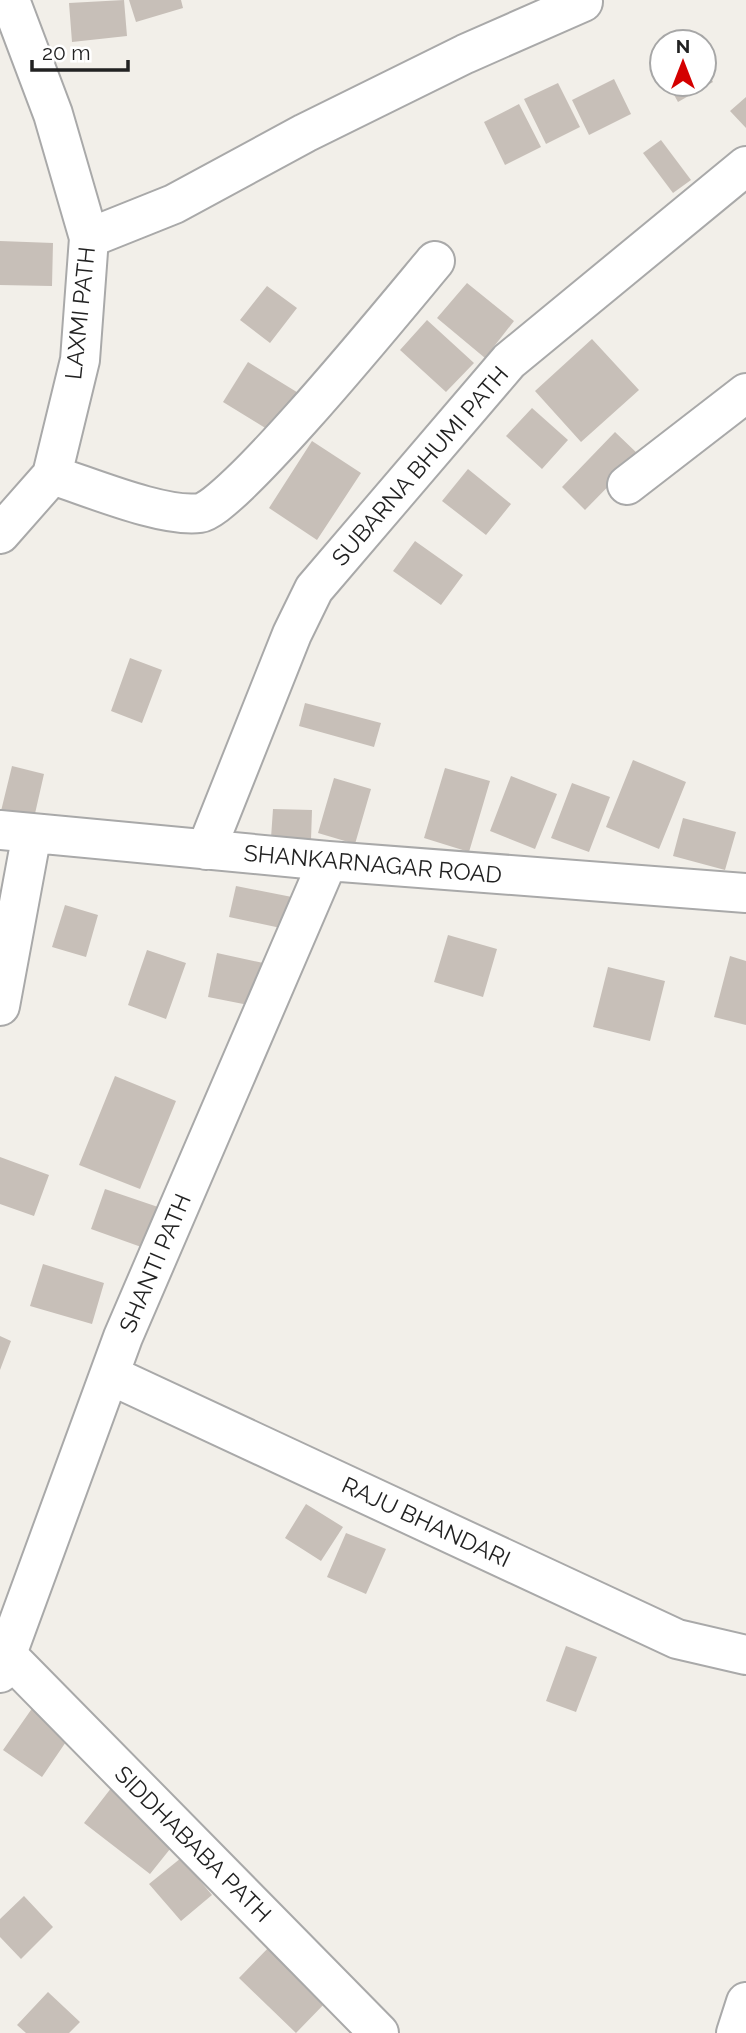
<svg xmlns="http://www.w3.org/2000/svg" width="746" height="2033" viewBox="0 0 746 2033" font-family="Raleway,sans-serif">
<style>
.building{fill:#c7bfb8}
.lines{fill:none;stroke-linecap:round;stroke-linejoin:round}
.minor-casing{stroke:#a9a9a9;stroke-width:42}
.minor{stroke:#fff;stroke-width:38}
.labels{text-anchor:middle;stroke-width:7;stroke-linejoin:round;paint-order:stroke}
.street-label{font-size:23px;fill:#222;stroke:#fff}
</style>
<rect width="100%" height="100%" fill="#f2efe9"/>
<!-- building -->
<path class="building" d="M 124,0 L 127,36 L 72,42 L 69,3 Z
M 129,0 L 181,0 L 183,8 L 136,22 Z
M 704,65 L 713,82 L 678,102 L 668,84 L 704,84 Z
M 614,79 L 631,114 L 589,135 L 572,100 Z
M 558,83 L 580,127 L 546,144 L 524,99 Z
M 746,97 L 746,128 L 730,111 Z
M 519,104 L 541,147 L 505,165 L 484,122 Z
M 661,140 L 691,180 L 673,193 L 643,153 Z
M 0,241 L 53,243 L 52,286 L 0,285 Z
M 467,283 L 514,321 L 485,358 L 437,318 Z
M 267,286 L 297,308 L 270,343 L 240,320 Z
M 427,320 L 474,363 L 446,392 L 400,350 Z
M 592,339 L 639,390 L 581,442 L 535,391 Z
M 248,362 L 300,394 L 275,434 L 223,402 Z
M 532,408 L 568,440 L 542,469 L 506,436 Z
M 615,432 L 639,455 L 585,510 L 562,487 Z
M 312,441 L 361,473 L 317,540 L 269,508 Z
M 468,469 L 511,504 L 486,535 L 442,501 Z
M 415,541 L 463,575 L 441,605 L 393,571 Z
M 130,658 L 162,670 L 142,723 L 111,711 Z
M 305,703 L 381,723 L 374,747 L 299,726 Z
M 633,760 L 686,782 L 659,849 L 606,827 Z
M 12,766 L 44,774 L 34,818 L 1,811 Z
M 445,768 L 490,781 L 469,852 L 424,838 Z
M 511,776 L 557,794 L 535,849 L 490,831 Z
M 334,778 L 371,789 L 355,844 L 318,833 Z
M 572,783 L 610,797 L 589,852 L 551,838 Z
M 273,809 L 312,810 L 311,840 L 271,838 Z
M 683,818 L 736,832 L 725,870 L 673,856 Z
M 236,886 L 297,898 L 290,930 L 229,917 Z
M 65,905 L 98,915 L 86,957 L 52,947 Z
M 448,935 L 497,949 L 483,997 L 434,982 Z
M 147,950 L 186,963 L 166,1019 L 128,1005 Z
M 217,953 L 268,964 L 258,1007 L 208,997 Z
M 730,956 L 746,961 L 746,1025 L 714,1017 Z
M 608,967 L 665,981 L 650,1041 L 593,1027 Z
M 115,1076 L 176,1101 L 140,1189 L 79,1165 Z
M 0,1157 L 49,1175 L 34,1216 L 0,1204 Z
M 105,1189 L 158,1207 L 144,1248 L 91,1229 Z
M 43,1264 L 104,1283 L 92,1324 L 30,1306 Z
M 0,1336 L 11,1341 L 0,1370 Z
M 306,1504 L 343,1527 L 321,1561 L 285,1538 Z
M 346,1533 L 386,1549 L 366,1594 L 327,1577 Z
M 566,1646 L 597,1657 L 576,1712 L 546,1701 Z
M 33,1707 L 72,1733 L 42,1777 L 3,1750 Z
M 112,1787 L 178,1839 L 150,1874 L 84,1823 Z
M 181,1858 L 212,1895 L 181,1921 L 149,1884 Z
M 24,1896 L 53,1927 L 21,1959 L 0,1937 L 0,1919 Z
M 272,1944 L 329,1999 L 296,2033 L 239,1978 Z
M 48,1992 L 80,2022 L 69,2033 L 26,2033 L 17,2025 Z"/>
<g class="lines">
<defs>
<path id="minor" d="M 89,238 L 174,204 L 305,133 L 465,54 L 583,2
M 52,475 C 90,487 163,518 200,513 C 233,508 403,299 435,261
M 627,485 L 746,393
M 0,534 L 52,475 L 80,360 L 89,238 L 53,114 L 10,0
M 0,830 L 328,861 L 746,893
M 206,850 L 292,634 L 314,589 L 509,361 L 746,166
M 0,1006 L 32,833
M 110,1375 L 677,1639 L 746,1655
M 7,1655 L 379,2033
M 0,1673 L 123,1337 L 328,861
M 736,2033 L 746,2002"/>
</defs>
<!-- minor casing -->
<use href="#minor" class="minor-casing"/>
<!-- minor -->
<use href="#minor" class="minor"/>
</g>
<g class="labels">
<!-- street labels -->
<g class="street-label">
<text transform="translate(80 313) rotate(-84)" y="8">LAXMI PATH</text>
<text transform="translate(420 466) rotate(-49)" y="8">SUBARNA BHUMI PATH</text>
<text transform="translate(373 864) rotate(5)" y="8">SHANKARNAGAR ROAD</text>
<text transform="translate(155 1263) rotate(-67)" y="8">SHANTI PATH</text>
<text transform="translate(426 1522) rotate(25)" y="8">RAJU BHANDARI</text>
<text transform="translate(193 1844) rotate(45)" y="8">SIDDHABABA PATH</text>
</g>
</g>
<!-- north arrow -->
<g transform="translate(683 63)"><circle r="33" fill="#ffffff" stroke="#a7a7a7" stroke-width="2"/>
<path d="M0-5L12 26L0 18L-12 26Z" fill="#d40000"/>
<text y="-10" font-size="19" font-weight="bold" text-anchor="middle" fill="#222222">N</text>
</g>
<!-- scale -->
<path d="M32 60v10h96v-10" fill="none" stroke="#222222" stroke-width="3.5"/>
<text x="42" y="60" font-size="21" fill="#222222" stroke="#ffffff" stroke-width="5" paint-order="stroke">20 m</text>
</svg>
